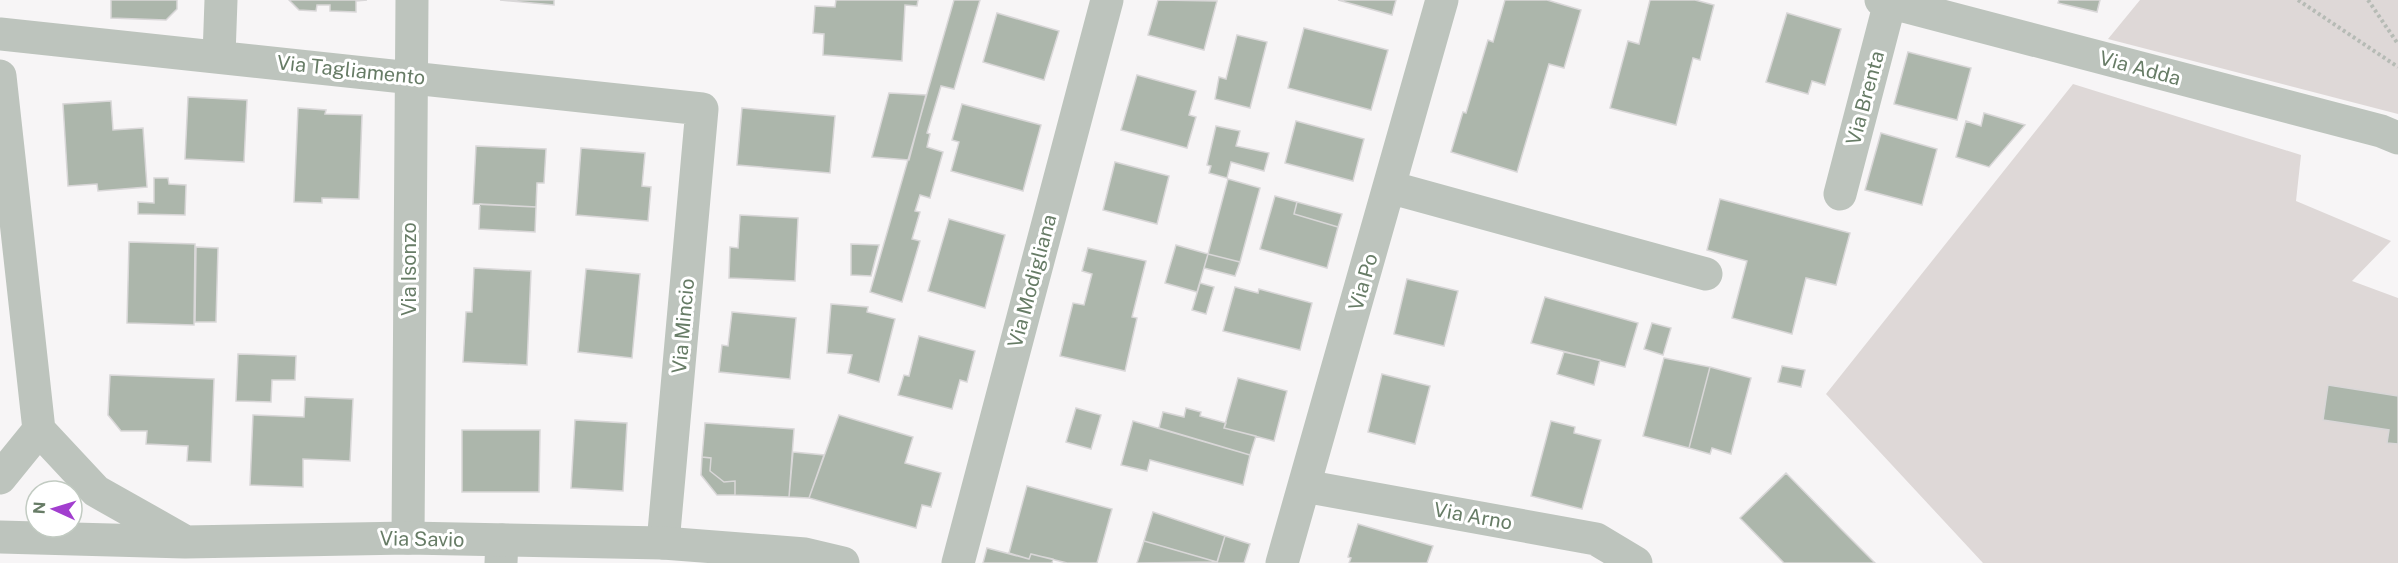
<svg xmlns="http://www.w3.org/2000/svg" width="2398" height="563" viewBox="0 0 2398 563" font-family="'Public Sans',sans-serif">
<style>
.green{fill:#ded8d7}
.building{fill:#acb6ab;stroke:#d9d7d8;stroke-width:1.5}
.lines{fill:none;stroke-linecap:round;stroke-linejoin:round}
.path{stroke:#b6bbb5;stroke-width:4;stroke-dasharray:3 3;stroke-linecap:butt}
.minor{stroke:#bdc4bd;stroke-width:33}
.tertiary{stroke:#bdc4bd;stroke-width:33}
.labels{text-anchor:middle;stroke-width:6;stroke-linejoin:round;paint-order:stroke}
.street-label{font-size:20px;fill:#677c66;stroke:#fff}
</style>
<rect width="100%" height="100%" fill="#f7f5f6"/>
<!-- green -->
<path class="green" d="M 2140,0 L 2398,0 L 2398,114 L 2108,39 Z
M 2073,84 L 2301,155 L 2296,201 L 2391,241 L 2352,281 L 2398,298 L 2398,563 L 1983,563 L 1826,394 Z"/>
<!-- building -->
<path class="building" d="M 111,0 L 177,0 L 177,9 L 166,20 L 111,18 Z
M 289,0 L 367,0 L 356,1 L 356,12 L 330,11 L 330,5 L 317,5 L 316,11 L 299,10 Z
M 500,0 L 554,0 L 554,5 Z
M 836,0 L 918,0 L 917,6 L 905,5 L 902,61 L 823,55 L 824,34 L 813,33 L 815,6 L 835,7 Z
M 954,0 L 980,0 L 954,89 L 941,86 L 927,133 L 930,134 L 927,147 L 943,152 L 930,198 L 920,195 L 915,211 L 920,212 L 912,239 L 920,241 L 902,302 L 870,292 Z
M 1158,0 L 1217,1 L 1204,50 L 1148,35 Z
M 1338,0 L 1396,0 L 1392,15 Z
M 1505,0 L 1547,0 L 1581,10 L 1564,68 L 1549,64 L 1517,172 L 1451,152 L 1463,112 L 1466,113 L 1488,40 L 1493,42 Z
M 1650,0 L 1695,0 L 1714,5 L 1700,60 L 1693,58 L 1676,125 L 1610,108 L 1628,41 L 1639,44 Z
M 2059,0 L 2100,0 L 2097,12 L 2058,3 Z
M 997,13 L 1059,31 L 1044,80 L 983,62 Z
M 1787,13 L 1841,29 L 1825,85 L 1812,81 L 1808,94 L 1766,82 Z
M 1304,28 L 1388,50 L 1371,110 L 1288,88 Z
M 1237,35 L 1267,42 L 1250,108 L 1215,99 L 1219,77 L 1226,79 Z
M 1908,52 L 1971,68 L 1957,120 L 1894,104 Z
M 1137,75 L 1196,91 L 1189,115 L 1196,117 L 1187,148 L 1121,130 Z
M 889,93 L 926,95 L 909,160 L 872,157 Z
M 188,97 L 247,100 L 244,162 L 185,159 Z
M 111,101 L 113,130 L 143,128 L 147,187 L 98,191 L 97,184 L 68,186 L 63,104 Z
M 962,104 L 1041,125 L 1023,191 L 951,171 L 959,142 L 952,140 Z
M 298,108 L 326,110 L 325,114 L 362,115 L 359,199 L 322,198 L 322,203 L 294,202 Z
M 742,108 L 835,116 L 830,173 L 737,165 Z
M 1984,113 L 2025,125 L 1989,167 L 1956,157 L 1966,121 L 1981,126 Z
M 1296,121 L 1364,139 L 1353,181 L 1285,163 Z
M 1216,126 L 1240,131 L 1236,146 L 1269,153 L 1264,171 L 1231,162 L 1227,178 L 1209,173 L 1211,166 L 1207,165 Z
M 1881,133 L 1937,149 L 1922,205 L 1865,190 Z
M 476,146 L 546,149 L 544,183 L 537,183 L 536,207 L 473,204 Z
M 581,148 L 645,153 L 642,186 L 651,187 L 648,221 L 576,215 Z
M 1115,162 L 1169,176 L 1157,224 L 1103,210 Z
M 154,178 L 168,178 L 169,184 L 186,185 L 185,215 L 138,214 L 138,202 L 154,203 Z
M 1228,179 L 1260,188 L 1240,262 L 1208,254 Z
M 1275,196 L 1297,202 L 1294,214 L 1338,227 L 1327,268 L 1260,249 Z
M 1720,199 L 1850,233 L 1836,285 L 1806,278 L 1792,334 L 1732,318 L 1747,261 L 1707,250 Z
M 1297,202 L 1342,214 L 1338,227 L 1294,214 Z
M 480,204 L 536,207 L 535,232 L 479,229 Z
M 740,215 L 798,218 L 795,281 L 729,278 L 730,247 L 738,248 Z
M 949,219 L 1005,235 L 985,308 L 928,291 Z
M 129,242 L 195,244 L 194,325 L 127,323 Z
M 851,244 L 879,245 L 871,276 L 851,275 Z
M 1176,245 L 1208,254 L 1197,292 L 1165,283 Z
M 196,247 L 218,248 L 216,322 L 195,322 Z
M 1088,248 L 1146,261 L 1132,317 L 1137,318 L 1125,371 L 1060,356 L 1073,303 L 1084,305 L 1092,274 L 1082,271 Z
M 1208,254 L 1240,262 L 1235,276 L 1204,268 Z
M 474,268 L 531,271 L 527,365 L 463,362 L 466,312 L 472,312 Z
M 586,269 L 640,274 L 632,358 L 578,352 Z
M 1407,279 L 1458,291 L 1444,346 L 1394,334 Z
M 1200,283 L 1214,287 L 1206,314 L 1192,310 Z
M 1235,287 L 1258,293 L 1259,289 L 1312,303 L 1300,350 L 1223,331 Z
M 1545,297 L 1638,323 L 1625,367 L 1531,343 Z
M 831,304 L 868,307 L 867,312 L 895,319 L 879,382 L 848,373 L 852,355 L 827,353 Z
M 732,312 L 796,318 L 790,379 L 719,372 L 722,345 L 728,346 Z
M 1652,323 L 1671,328 L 1663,355 L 1644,349 Z
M 919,336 L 975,351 L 967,382 L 960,380 L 952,409 L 898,395 L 904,375 L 909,376 Z
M 1564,352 L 1600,360 L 1594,385 L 1557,374 Z
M 238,354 L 296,356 L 295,380 L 272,380 L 271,402 L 236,401 Z
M 1664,358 L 1710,367 L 1689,448 L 1643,436 Z
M 1782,366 L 1805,370 L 1801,387 L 1778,382 Z
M 1710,367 L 1751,378 L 1731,454 L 1712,448 L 1710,454 L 1689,448 Z
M 1382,374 L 1430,386 L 1415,444 L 1368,432 Z
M 110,375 L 214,379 L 211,462 L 187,461 L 188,446 L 146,444 L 147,431 L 121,431 L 108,415 Z
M 1238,378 L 1287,391 L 1274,441 L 1224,428 Z
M 2328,385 L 2398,396 L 2398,444 L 2387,443 L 2389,430 L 2323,420 Z
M 305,397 L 353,399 L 350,461 L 303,459 L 303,487 L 250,485 L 253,415 L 304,417 Z
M 1076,408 L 1101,415 L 1091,449 L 1066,442 Z
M 1186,408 L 1201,412 L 1200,416 L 1226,423 L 1224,428 L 1256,436 L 1250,455 L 1159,428 L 1163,412 L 1184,417 Z
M 839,415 L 913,437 L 905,463 L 941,473 L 931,507 L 922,505 L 916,528 L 809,498 Z
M 575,420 L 627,423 L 623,491 L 571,488 Z
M 1133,421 L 1250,455 L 1243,485 L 1150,460 L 1147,471 L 1121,465 Z
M 1551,421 L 1575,427 L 1574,433 L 1601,440 L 1582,509 L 1531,496 Z
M 705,423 L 794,429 L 789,497 L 735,495 L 735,481 L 724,482 L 710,471 L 711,458 L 702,457 Z
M 462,430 L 540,430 L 539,492 L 462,492 Z
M 793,452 L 824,455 L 809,498 L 789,497 Z
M 702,457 L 711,458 L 710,471 L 724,482 L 735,481 L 735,495 L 717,495 L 701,475 Z
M 1786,473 L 1841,529 L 1875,563 L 1784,563 L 1740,518 Z
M 1027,486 L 1112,509 L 1097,563 L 1067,563 L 1031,554 L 1029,559 L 1009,553 Z
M 1153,512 L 1225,536 L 1217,562 L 1144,541 Z
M 1358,524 L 1433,546 L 1427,563 L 1349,563 L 1351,558 L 1348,557 Z
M 1225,536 L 1250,544 L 1244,563 L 1217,563 Z
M 1144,541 L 1217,562 L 1137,563 Z
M 987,548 L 1029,559 L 1031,554 L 1053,559 L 1052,563 L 983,563 Z"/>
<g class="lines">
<!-- path -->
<path class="path" d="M 2298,0 L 2398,67
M 2368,0 L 2398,44"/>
<!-- minor -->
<path class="minor" d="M 1881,0 L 2381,131 L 2398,138
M 0,34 L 702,109 L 663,543
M 219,56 L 221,0
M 1389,187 L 1706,274
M 1840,194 L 1890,2
M 1304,486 L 1596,539 L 1636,563
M 408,538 L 412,0
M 501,563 L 502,540
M 958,563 L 1107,0
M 1282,563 L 1442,0"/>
<!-- tertiary -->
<path class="tertiary" d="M 0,76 L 39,430 L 96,491 L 181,539
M 0,478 L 39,430
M 0,537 L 185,542 L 408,538 L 663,543 L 805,554 L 843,563"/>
</g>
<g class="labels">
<!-- street labels -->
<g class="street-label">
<text transform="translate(2140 68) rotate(15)" y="7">Via Adda</text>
<text transform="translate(351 70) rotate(6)" y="7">Via Tagliamento</text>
<text transform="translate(1865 98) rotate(-75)" y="7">Via Brenta</text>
<text transform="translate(409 269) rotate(-90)" y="7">Via Isonzo</text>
<text transform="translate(1032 281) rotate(-75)" y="7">Via Modigliana</text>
<text transform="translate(1363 282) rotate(-74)" y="7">Via Po</text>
<text transform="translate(683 326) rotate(-85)" y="7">Via Mincio</text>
<text transform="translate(1473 516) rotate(10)" y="7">Via Arno</text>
<text transform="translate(422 539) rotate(1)" y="7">Via Savio</text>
</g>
</g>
<!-- north arrow -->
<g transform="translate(54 509) rotate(274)"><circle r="28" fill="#ffffff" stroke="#c2cbc2" stroke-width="1.5"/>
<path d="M0-4.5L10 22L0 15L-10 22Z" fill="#a23ecf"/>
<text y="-9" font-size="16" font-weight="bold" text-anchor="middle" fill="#677c66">N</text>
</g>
</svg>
